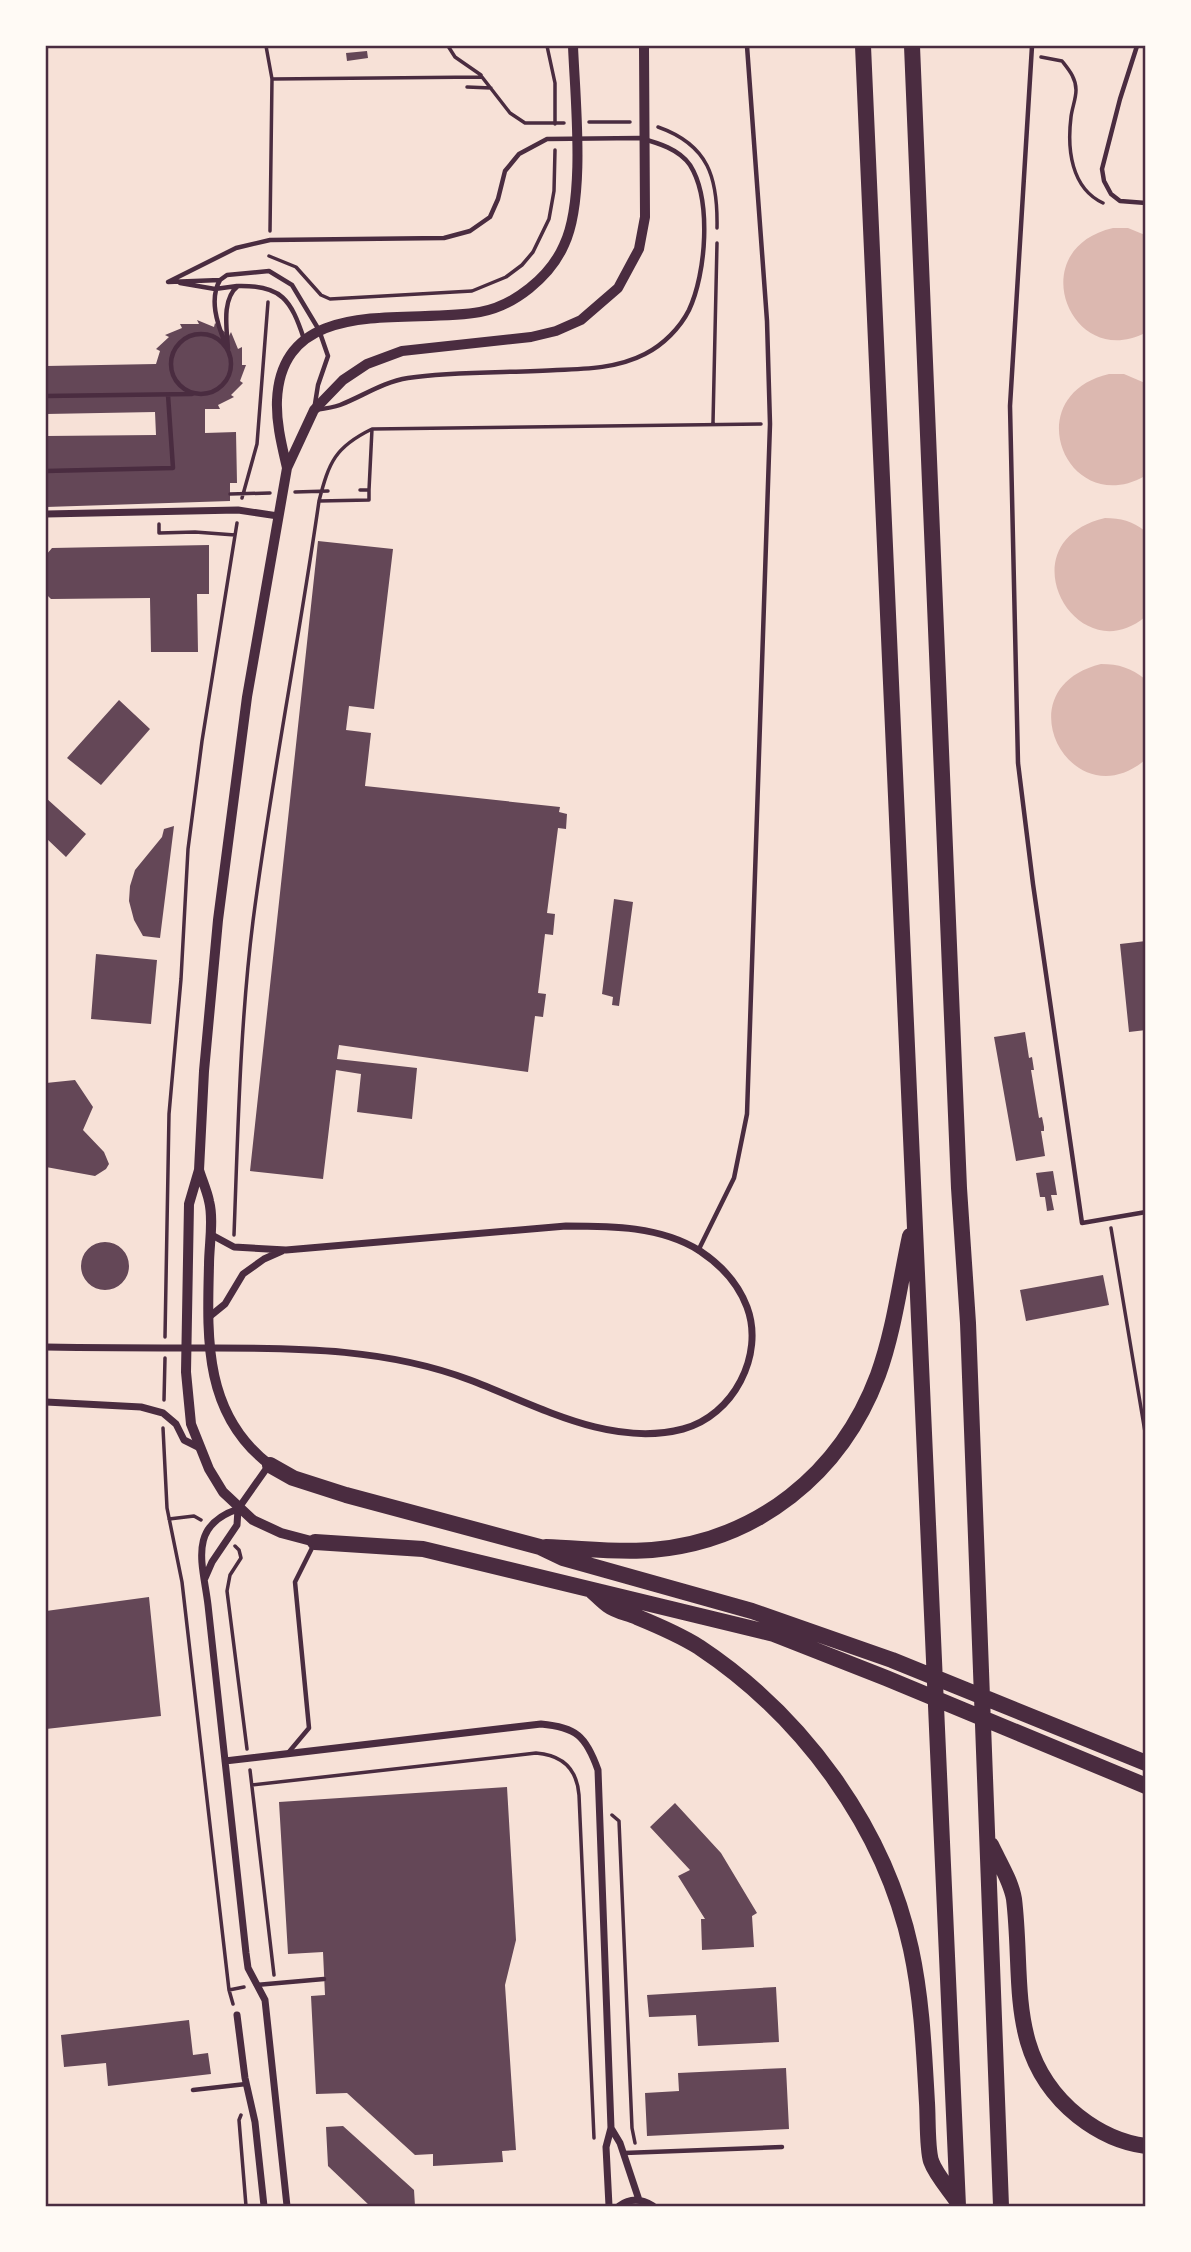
<svg xmlns="http://www.w3.org/2000/svg" width="1191" height="2252" viewBox="0 0 1191 2252" font-family="'IBM Plex Serif',serif">
<style>
.water{fill:#dcb8b0}
.building{fill:#644757}
.lines{fill:none;stroke-linecap:round;stroke-linejoin:round}
.path{stroke:#4a2c40;stroke-width:3.5}
.service{stroke:#4a2c40;stroke-width:4.5}
.minor{stroke:#4a2c40;stroke-width:7}
.tertiary{stroke:#4a2c40;stroke-width:10}
.motorway{stroke:#4a2c40;stroke-width:16}
.neatline{fill:none;stroke:#4a2c40;stroke-width:2.5}
</style>
<rect width="100%" height="100%" fill="#f7e1d7"/>
<!-- water -->
<path class="water" d="M 1113,228 L 1128,228 L 1145,235 L 1145,333 C 1070,371 1022,249 1113,228 Z
M 1109,374 L 1124,374 L 1145,383 L 1145,476 C 1067,520 1016,396 1109,374 Z
M 1105,518 C 1121,518 1132,521 1145,531 L 1145,617 C 1076,674 1003,542 1105,518 Z
M 1101,664 C 1119,664 1131,668 1145,679 L 1145,760 C 1072,821 1000,689 1101,664 Z"/>
<!-- building -->
<path class="building" d="M 367,51 L 368,58 L 347,61 L 346,53 Z
M 197,320 L 214,327 L 215,323 L 229,336 L 231,332 L 238,349 L 242,347 L 242,365 L 246,365 L 240,381 L 243,383 L 231,395 L 234,397 L 218,405 L 220,409 L 205,409 L 205,433 L 236,432 L 237,483 L 230,483 L 230,501 L 46,507 L 46,436 L 156,435 L 155,412 L 46,414 L 46,366 L 156,364 L 160,351 L 156,349 L 169,337 L 165,335 L 182,328 L 180,324 L 199,324 Z
M 318,541 L 393,549 L 374,709 L 349,706 L 346,730 L 371,733 L 365,786 L 560,807 L 559,812 L 567,814 L 566,829 L 558,828 L 547,913 L 555,914 L 553,935 L 545,934 L 538,993 L 546,994 L 543,1017 L 535,1016 L 528,1072 L 339,1045 L 337,1059 L 417,1068 L 412,1119 L 357,1112 L 361,1074 L 336,1070 L 323,1179 L 250,1171 Z
M 209,545 L 209,594 L 197,594 L 198,652 L 151,652 L 150,598 L 51,599 L 46,594 L 46,555 L 52,548 Z
M 119,700 L 150,729 L 101,785 L 67,758 Z
M 46,798 L 86,834 L 66,857 L 46,838 Z
M 174,826 L 160,938 L 143,936 L 134,920 L 129,901 L 130,886 L 135,870 L 162,837 L 164,829 Z
M 614,899 L 633,902 L 619,1006 L 612,1005 L 613,997 L 602,994 Z
M 1146,941 L 1146,1030 L 1129,1032 L 1120,944 Z
M 96,954 L 157,960 L 151,1024 L 91,1019 Z
M 1025,1032 L 1029,1058 L 1032,1057 L 1034,1070 L 1031,1070 L 1039,1118 L 1042,1117 L 1044,1127 L 1044,1131 L 1041,1131 L 1045,1156 L 1016,1161 L 994,1037 Z
M 75,1080 L 93,1107 L 83,1130 L 104,1152 L 109,1164 L 106,1169 L 95,1176 L 46,1167 L 46,1083 Z
M 1053,1171 L 1057,1195 L 1051,1195 L 1054,1210 L 1047,1211 L 1045,1197 L 1040,1197 L 1036,1173 Z
M81 1266a24 24 0 1 1 48 0a24 24 0 1 1-48 0Z
M 1103,1275 L 1109,1305 L 1026,1321 L 1020,1290 Z
M 149,1597 L 161,1716 L 46,1729 L 46,1611 Z
M 507,1787 L 516,1940 L 505,1985 L 516,2150 L 502,2151 L 503,2162 L 433,2166 L 433,2154 L 415,2155 L 347,2093 L 316,2094 L 311,1996 L 325,1995 L 323,1952 L 288,1954 L 279,1802 Z
M 675,1803 L 721,1853 L 757,1913 L 752,1916 L 754,1947 L 702,1950 L 701,1919 L 705,1919 L 678,1876 L 690,1870 L 650,1827 Z
M 776,1987 L 779,2042 L 698,2046 L 696,2015 L 649,2017 L 647,1995 Z
M 189,2020 L 193,2055 L 208,2053 L 211,2074 L 108,2086 L 106,2063 L 64,2067 L 61,2035 Z
M 786,2068 L 789,2129 L 647,2136 L 645,2093 L 679,2091 L 678,2073 Z
M 343,2126 L 414,2190 L 415,2206 L 370,2206 L 328,2166 L 326,2127 Z"/>
<g class="lines">
<!-- path -->
<path class="path" d="M 266,46 L 272,79 L 270,231
M 448,46 L 455,57 L 481,75
M 547,46 L 555,83 L 555,124
M 1041,57 L 1062,61 C 1069,70 1076,78 1076,90 C 1076,99 1072,108 1071,117 C 1067,149 1071,188 1103,203
M 272,79 L 482,77 L 510,113 L 525,123 L 564,123
M 467,87 L 491,88
M 589,122 L 630,122
M 658,127 C 709,145 718,178 717,228
M 269,256 L 296,267 L 321,295 L 330,299 L 472,291 L 506,277 L 522,265 L 533,252 L 549,219 L 554,191 L 555,150
M 713,423 L 717,243
M 360,490 L 369,490 L 372,429 L 761,424
M 295,492 L 328,491
M 230,494 L 270,493
M 242,498 L 257,444 L 268,302
M 319,501 C 329,462 335,447 372,429
M 159,524 L 159,533 L 195,532 L 235,535
M 1111,1228 L 1146,1438
M 234,1235 C 238,1130 240,1025 253,921 C 271,781 299,641 319,501 L 369,500 L 369,490
M 165,1337 L 169,1114 L 181,979 L 188,849 L 202,741 L 237,523
M 164,1400 L 165,1358
M 163,1428 L 167,1508 L 182,1582 L 229,1990 L 233,2004
M 169,1519 L 194,1516 L 201,1520
M 235,1546 L 239,1550 L 241,1558 L 230,1575 L 227,1591 L 247,1749
M 250,1770 L 274,1975
M 252,1785 L 536,1753 C 562,1755 577,1769 579,1795 L 594,2138
M 612,1815 L 619,1821 L 632,2128 L 635,2143
M 229,1990 L 244,1987
M 241,2115 L 239,2120 L 246,2206"/>
<!-- service -->
<path class="service" d="M 1032,46 L 1010,406 L 1018,763 L 1033,884 L 1082,1223 L 1146,1212
M 1137,46 L 1120,99 L 1102,169 L 1104,181 L 1111,194 L 1120,201 L 1146,203
M 640,138 C 658,143 679,149 690,165 C 712,200 706,274 689,310 C 680,328 663,345 645,354 C 618,368 587,369 557,370 C 510,373 454,371 408,378 C 383,382 363,396 340,405 C 332,408 322,409 314,410 L 318,385 L 328,356 L 319,330 L 292,285 L 269,271 L 227,275 L 220,280 L 168,282 L 236,248 L 270,240 L 444,238 L 470,231 L 490,217 L 498,199 L 505,171 L 519,154 L 547,139 Z
M 220,280 C 209,299 217,323 225,343
M 180,283 L 215,289 L 237,286
M171 364a30 30 0 1 1 60 0a30 30 0 1 1-60 0Z
M 228,349 C 227,330 221,299 238,286 C 282,285 291,300 304,339
M 46,396 L 192,394
M 46,471 L 173,468 L 168,395
M 698,1251 L 734,1178 L 747,1114 L 770,424 L 767,321 L 747,46
M 288,1753 L 309,1728 L 295,1582 L 314,1544
M 256,1985 L 324,1979
M 193,2090 L 246,2084
M 624,2153 L 782,2147"/>
<!-- minor -->
<path class="minor" d="M 46,514 L 238,510 L 278,516
M 209,1317 L 225,1304 L 243,1274 L 264,1259 L 282,1251
M 46,1347 C 102,1348 158,1348 215,1348 C 302,1348 388,1349 470,1380 C 536,1405 610,1448 683,1429 C 733,1416 765,1355 747,1307 C 738,1283 721,1265 700,1251 C 661,1226 611,1226 566,1226 L 286,1250 L 234,1247 L 210,1234
M 46,1402 L 141,1407 L 163,1413 L 176,1424 L 184,1440 L 200,1448
M 238,1509 C 187,1526 203,1564 208,1605 L 246,1953 L 248,1968 L 265,2000 L 287,2206
M 205,1578 L 212,1562 L 237,1525 L 238,1509 L 269,1465
M 225,1761 L 541,1724 C 576,1727 586,1736 598,1770 L 611,2128 L 606,2147 L 609,2206
M 237,2015 L 245,2078 L 255,2122 L 264,2206
M 611,2128 L 620,2143 L 639,2200
M 619,2206 C 630,2198 641,2198 653,2206"/>
<!-- tertiary -->
<path class="tertiary" d="M 287,468 C 282,446 276,423 277,400 C 282,293 409,325 480,312 C 514,306 550,277 564,245 C 586,199 575,98 573,46
M 199,1170 C 202,1180 207,1191 209,1201 C 214,1220 209,1245 209,1265 C 207,1340 204,1415 270,1465
M 315,1542 L 281,1533 L 253,1520 L 223,1492 L 209,1469 L 191,1424 L 186,1372 L 189,1204 L 199,1170 L 204,1071 L 218,920 L 247,697 L 287,468 L 314,410 L 343,380 L 367,364 L 402,351 L 531,337 L 556,331 L 581,320 L 618,288 L 639,249 L 645,217 L 644,46"/>
<!-- motorway -->
<path class="motorway" d="M 863,46 L 958,2206
M 912,46 L 959,1188 L 968,1323 L 1001,2206
M 270,1465 L 293,1478 L 346,1495 L 540,1547 L 563,1558 L 752,1611 L 892,1660 L 1146,1763
M 315,1542 L 423,1549 L 774,1634 L 886,1678 L 1146,1786
M 546,1547 C 581,1548 617,1553 652,1550 C 757,1541 841,1474 878,1375 C 894,1331 900,1282 910,1236
M 592,1591 C 597,1595 602,1601 608,1605 C 616,1611 628,1613 637,1617 C 659,1626 680,1635 699,1647 C 803,1716 885,1828 911,1949 C 922,2000 924,2051 927,2103 C 928,2117 927,2148 931,2161 C 936,2175 949,2189 957,2201
M 991,1845 C 999,1862 1011,1881 1014,1899 C 1024,1981 1005,2057 1078,2116 C 1097,2131 1121,2143 1146,2146"/>
</g>
<!-- border -->
<rect width="1191" height="2252" fill="none" stroke="#fffaf5" stroke-width="94"/>
<rect x="47" y="47" width="1097" height="2158" class="neatline"/>
</svg>
